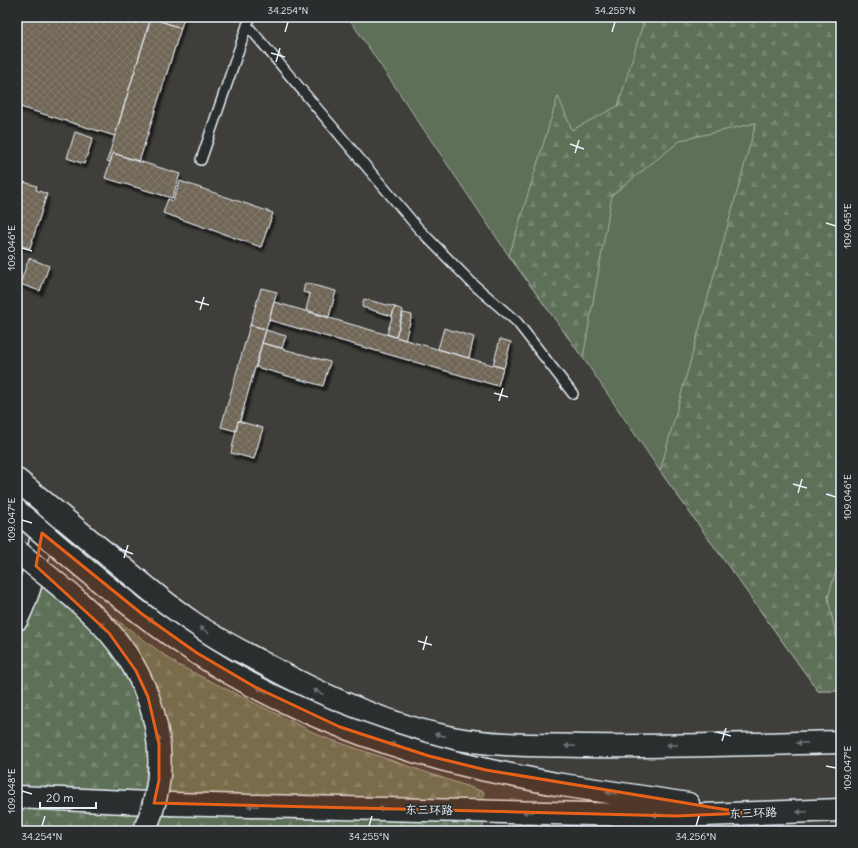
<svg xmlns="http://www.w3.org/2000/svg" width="858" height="848" viewBox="0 0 858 848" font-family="Delius,'LXGW WenKai TC',sans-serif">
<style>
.green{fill:#5f7059;stroke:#a4b0a8}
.forest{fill:url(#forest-firs);stroke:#a4b0a8}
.building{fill:url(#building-cross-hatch);stroke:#e8f1f8;filter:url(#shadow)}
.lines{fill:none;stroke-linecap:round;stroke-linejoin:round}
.service-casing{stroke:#e8f1f8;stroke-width:12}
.secondary-casing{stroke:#e8f1f8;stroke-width:25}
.trunk-casing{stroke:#e8f1f8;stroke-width:25}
.service{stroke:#2a2d2e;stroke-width:9}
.secondary{stroke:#2a2d2e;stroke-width:22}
.trunk{stroke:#2a2d2e;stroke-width:22}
.trunk-bridge-casing{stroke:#e8f1f8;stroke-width:25;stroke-linecap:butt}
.trunk-bridge{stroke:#2a2d2e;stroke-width:22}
.oneway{fill:#6c7275}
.marked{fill:#e86118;fill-opacity:0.2;stroke:#e86118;stroke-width:3;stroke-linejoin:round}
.ticks{fill:none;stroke:#e8f1f8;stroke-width:1.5}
.labels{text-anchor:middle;stroke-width:3.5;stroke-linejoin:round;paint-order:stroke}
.street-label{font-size:12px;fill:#e8f1f8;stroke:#2a2d2e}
.neatline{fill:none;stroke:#e8f1f8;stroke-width:1.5}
.ticks-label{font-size:10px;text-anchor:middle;fill:#e8f1f8}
</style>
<defs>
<pattern id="forest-firs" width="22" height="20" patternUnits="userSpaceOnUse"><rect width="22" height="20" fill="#5f7059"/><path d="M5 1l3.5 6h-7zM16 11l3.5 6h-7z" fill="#768572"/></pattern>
<pattern id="building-cross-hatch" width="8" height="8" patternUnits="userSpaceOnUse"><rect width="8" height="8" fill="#706657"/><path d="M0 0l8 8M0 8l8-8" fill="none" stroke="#847c70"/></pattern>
<filter id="shadow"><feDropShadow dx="2.5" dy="4.5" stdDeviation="1" flood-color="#0009"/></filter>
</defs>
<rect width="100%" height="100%" fill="#3f3e3a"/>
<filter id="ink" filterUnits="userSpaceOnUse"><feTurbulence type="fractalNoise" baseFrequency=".025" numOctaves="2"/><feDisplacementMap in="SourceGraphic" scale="8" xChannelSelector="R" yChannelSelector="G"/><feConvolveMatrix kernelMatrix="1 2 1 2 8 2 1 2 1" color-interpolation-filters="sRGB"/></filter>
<g filter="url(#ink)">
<!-- green -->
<path class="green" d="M 348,17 L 841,17 L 841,691 L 818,691 L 660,471 L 583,358 L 509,256 Z"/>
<!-- forest -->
<path class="forest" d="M 645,17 L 841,17 L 841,553 L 828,598 L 838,645 L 841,648 L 841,691 L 818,691 L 660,471 L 756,123 L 681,140 L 612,195 L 583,358 L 509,256 L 558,96 L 572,130 L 618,106 Z
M 17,542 L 114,618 L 178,665 L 323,737 L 484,792 L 483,831 L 17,831 Z"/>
<!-- building -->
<path class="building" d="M 18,17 L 151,17 L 115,136 L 17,106 L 17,21 Z
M 151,17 L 184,17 L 181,28 L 151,18 Z
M 151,18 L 181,28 L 139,162 L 113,153 L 110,162 L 107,161 Z
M 75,132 L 93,138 L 84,164 L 67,158 Z
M 113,153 L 180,174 L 172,198 L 105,178 Z
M 17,180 L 37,186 L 36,190 L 47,194 L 30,248 L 20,245 L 19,248 L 17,248 Z
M 180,181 L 273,213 L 261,247 L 163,213 L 168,199 L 173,201 Z
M 29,258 L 49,266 L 40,291 L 20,284 Z
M 305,283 L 336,291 L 329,317 L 306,310 L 310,294 L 303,292 Z
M 261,288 L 277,292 L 266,329 L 250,325 Z
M 364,299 L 395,307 L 392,316 L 362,307 Z
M 274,302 L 503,368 L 498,386 L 269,320 Z
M 395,307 L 403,310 L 396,337 L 387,334 Z
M 403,313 L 412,315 L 405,340 L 396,337 Z
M 250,325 L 266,329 L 240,421 L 238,421 L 236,431 L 221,427 Z
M 444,328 L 474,337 L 469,358 L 438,349 Z
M 266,330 L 286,336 L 282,348 L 262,343 Z
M 500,339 L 511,342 L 504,368 L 493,365 Z
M 262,343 L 330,362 L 323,386 L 256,367 Z
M 238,421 L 263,428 L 254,459 L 231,453 Z"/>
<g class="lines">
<defs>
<path id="service" d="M 247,25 L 418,228 L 473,284 L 517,322 L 573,394
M 201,160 L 250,17"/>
<path id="secondary" d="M 17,480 C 50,507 82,534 115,561 C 139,581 163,602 189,620 C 211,636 235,648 259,661 C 318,694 386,725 452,738 C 496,746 539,745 583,746 C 669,747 755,744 841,742
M 17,619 C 33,586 38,553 46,517"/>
<path id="trunk" d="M 486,770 L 556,784 L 688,804
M 17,797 L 170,804 L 676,816 L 841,810"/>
</defs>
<!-- service casing -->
<use href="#service" class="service-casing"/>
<!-- secondary casing -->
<use href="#secondary" class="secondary-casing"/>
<!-- trunk casing -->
<use href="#trunk" class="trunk-casing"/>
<!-- service -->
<use href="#service" class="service"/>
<!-- secondary -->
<use href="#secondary" class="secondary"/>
<!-- trunk -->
<use href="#trunk" class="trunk"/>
<defs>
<path id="trunk-bridge" d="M 17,511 C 75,561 133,611 197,653 C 286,710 384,747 486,770
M 17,551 C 48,577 83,602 110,633 C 157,688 175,764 144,831"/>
</defs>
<!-- trunk-bridge casing -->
<use href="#trunk-bridge" class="trunk-bridge-casing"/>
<!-- trunk-bridge -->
<use href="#trunk-bridge" class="trunk-bridge"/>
</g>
<!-- one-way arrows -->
<defs><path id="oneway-solid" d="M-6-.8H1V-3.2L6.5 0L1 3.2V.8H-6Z"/></defs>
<g class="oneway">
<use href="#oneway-solid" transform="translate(152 621) rotate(-145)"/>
<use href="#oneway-solid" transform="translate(103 626) rotate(-134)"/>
<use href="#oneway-solid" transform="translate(204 630) rotate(-146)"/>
<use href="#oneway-solid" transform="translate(262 690) rotate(-152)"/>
<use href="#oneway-solid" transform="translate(318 692) rotate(-156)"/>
<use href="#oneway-solid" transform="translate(440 735) rotate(-167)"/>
<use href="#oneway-solid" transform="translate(159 741) rotate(-97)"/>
<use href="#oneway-solid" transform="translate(802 743) rotate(179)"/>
<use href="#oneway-solid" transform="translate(395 745) rotate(-162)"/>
<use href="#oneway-solid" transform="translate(672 745) rotate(179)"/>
<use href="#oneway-solid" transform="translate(570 746) rotate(-179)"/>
<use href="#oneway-solid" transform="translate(611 793) rotate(-171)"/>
<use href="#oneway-solid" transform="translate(253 806) rotate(-179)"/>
<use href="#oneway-solid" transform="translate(383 809) rotate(-179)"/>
<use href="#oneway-solid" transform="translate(528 812) rotate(-179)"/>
<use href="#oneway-solid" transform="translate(802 812) rotate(178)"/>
<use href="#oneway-solid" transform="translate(658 815) rotate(-179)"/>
</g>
</g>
<!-- marked area -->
<path class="marked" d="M 42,533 L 142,614 L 197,653 L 255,687 L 340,727 L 429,756 L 486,770 L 746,813 L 676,816 L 154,803 L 159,780 L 159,744 L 148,697 L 136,671 L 109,633 L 36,566 Z"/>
<!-- ticks -->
<path class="ticks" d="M 285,32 L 288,22M 612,32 L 615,22M 271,53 L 285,57M 276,62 L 280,48M 570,144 L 584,149M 575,153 L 579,140M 826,223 L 836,226M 22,248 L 32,251M 195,301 L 209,305M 200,310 L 204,297M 494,393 L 508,397M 499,401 L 503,388M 793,484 L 807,488M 798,493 L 802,479M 826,494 L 836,497M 22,520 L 32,523M 120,549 L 133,554M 124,558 L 128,545M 418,641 L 432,645M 423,650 L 427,636M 717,732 L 731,736M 722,741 L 726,728M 826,766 L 836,768M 22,791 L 32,794M 42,826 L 45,816M 369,826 L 372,816M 696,826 L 699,816"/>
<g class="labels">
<!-- street labels -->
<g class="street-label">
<text transform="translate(429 810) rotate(1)" y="4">东三环路</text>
<text transform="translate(753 813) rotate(-2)" y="4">东三环路</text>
</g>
</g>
<!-- margin -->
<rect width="858" height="848" fill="none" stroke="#2a2d2e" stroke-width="44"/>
<!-- scale -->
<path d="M40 802v6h56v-6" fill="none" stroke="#e8f1f8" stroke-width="2"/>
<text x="46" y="802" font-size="12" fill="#e8f1f8" stroke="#2a2d2e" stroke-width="3" paint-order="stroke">20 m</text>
<rect x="22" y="22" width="814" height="804" class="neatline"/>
<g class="ticks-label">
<text x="288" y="14">34.254°N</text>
<text x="615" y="14">34.255°N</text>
<text transform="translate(847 226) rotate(-90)" y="4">109.045°E</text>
<text transform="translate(11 248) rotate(-90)" y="4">109.046°E</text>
<text transform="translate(847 497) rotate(-90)" y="4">109.046°E</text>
<text transform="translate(11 520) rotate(-90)" y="4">109.047°E</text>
<text transform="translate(847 768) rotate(-90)" y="4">109.047°E</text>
<text transform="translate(11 791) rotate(-90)" y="4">109.048°E</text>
<text x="42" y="840">34.254°N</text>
<text x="369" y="840">34.255°N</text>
<text x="696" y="840">34.256°N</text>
</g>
</svg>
